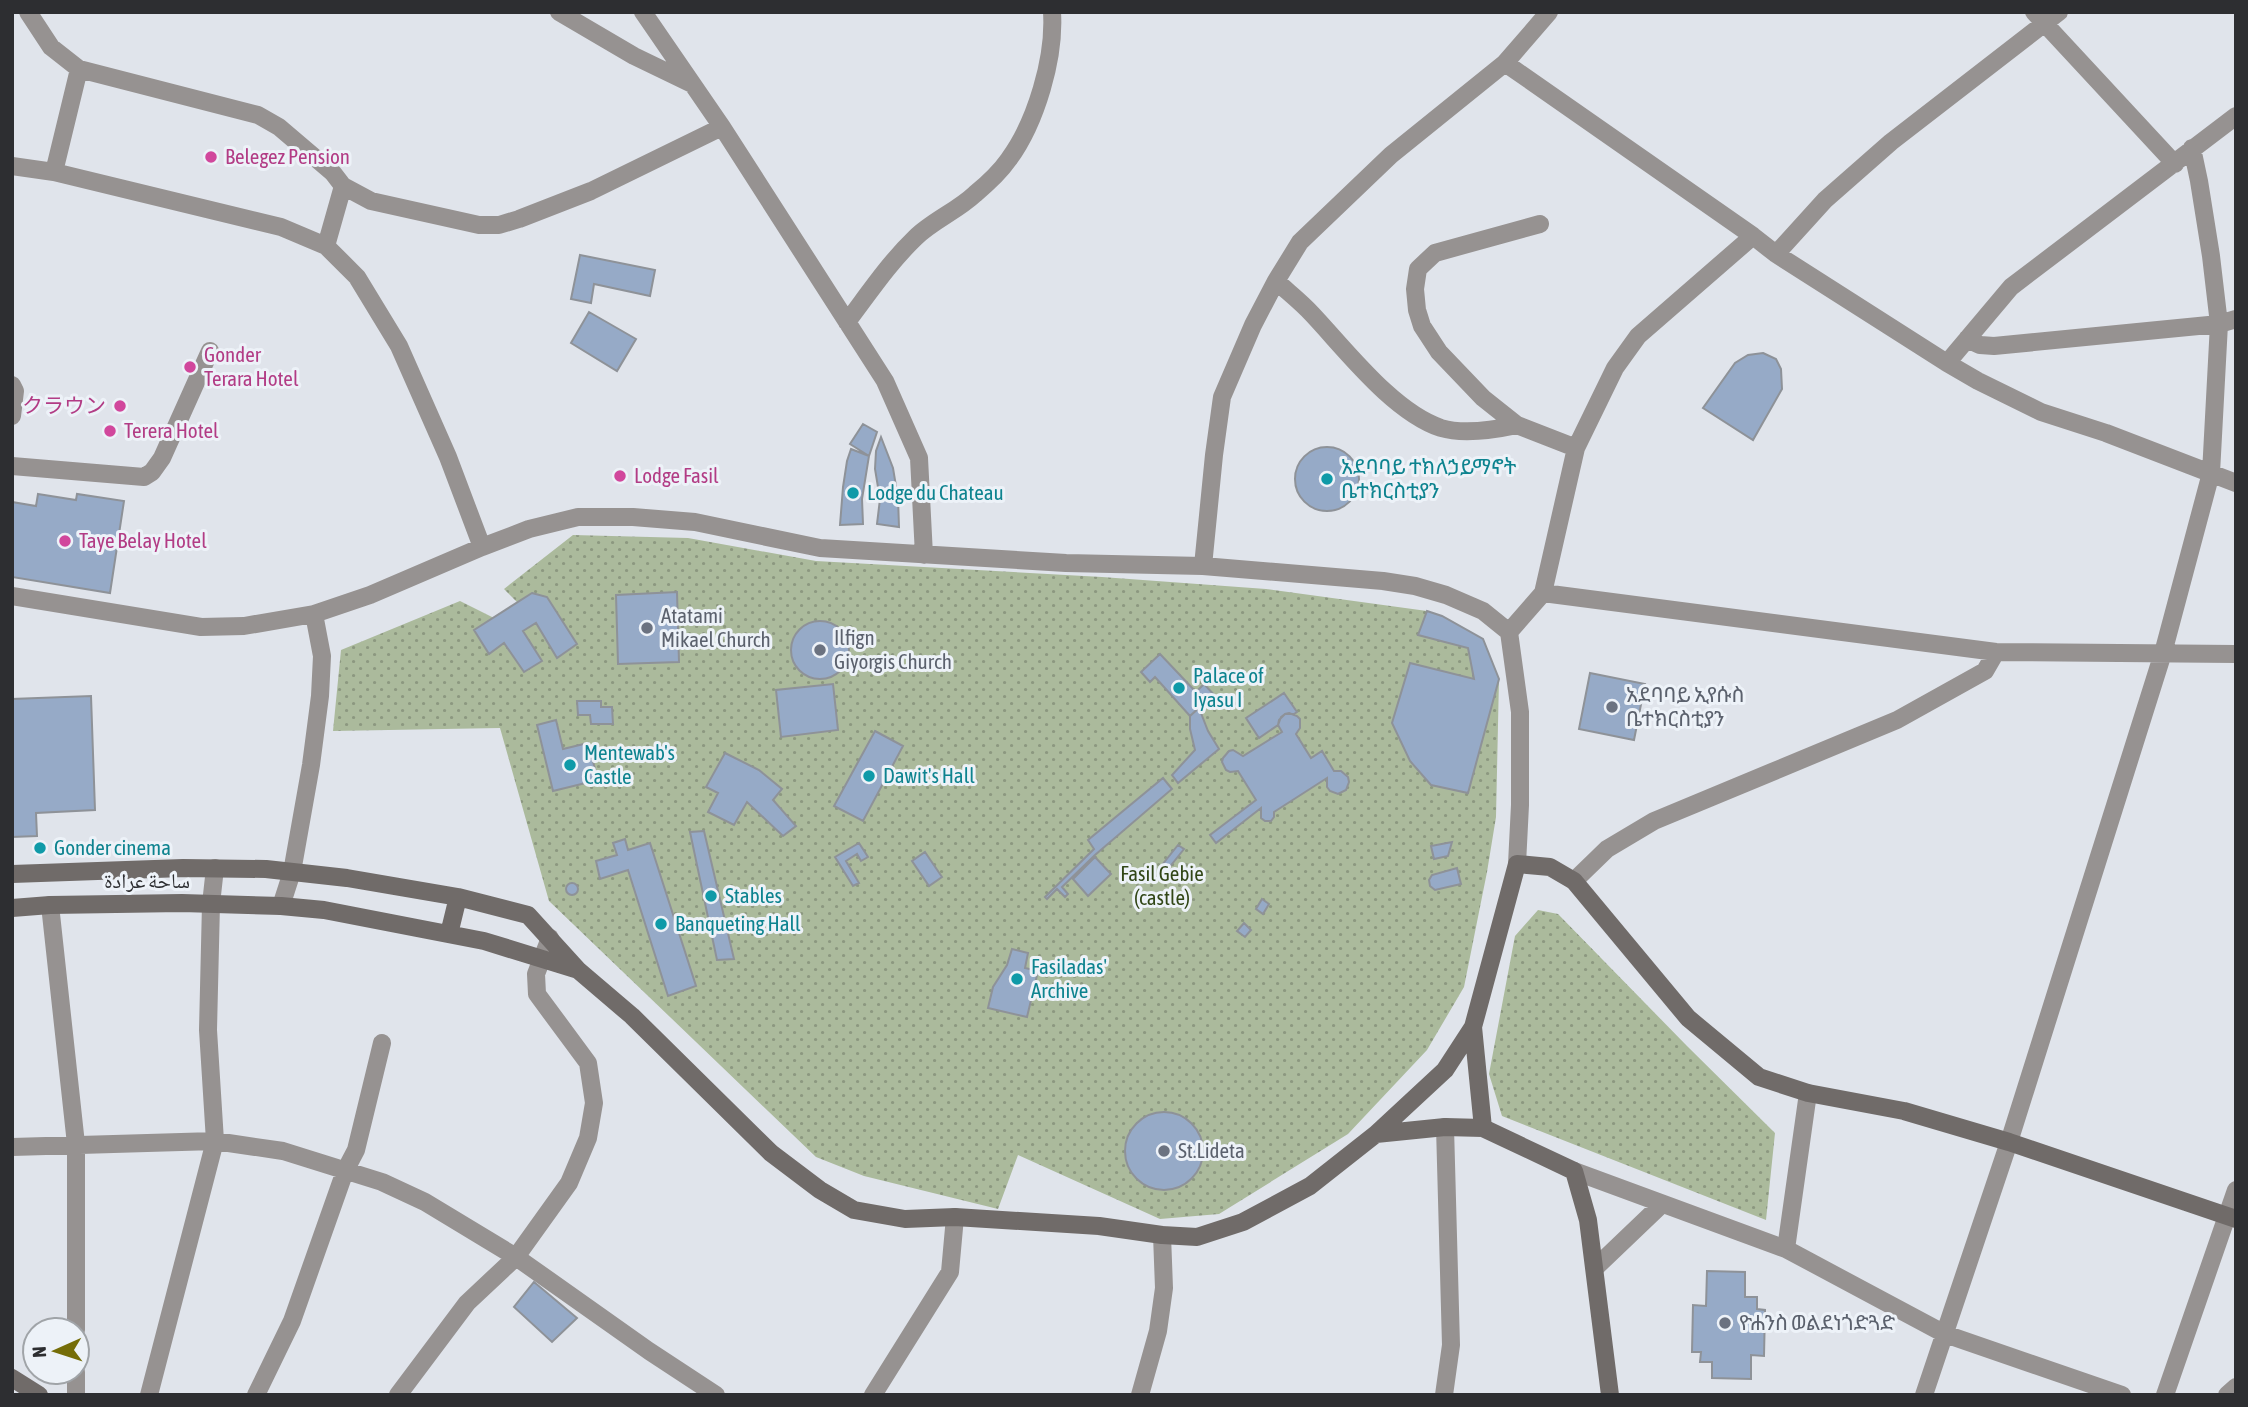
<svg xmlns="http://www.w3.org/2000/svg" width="2248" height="1407" viewBox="0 0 2248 1407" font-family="'Asap Condensed','Noto Naskh Arabic','Noto Sans Ethiopic','Noto Sans JP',sans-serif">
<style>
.park{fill:url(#park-dots)}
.building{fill:#96aac7;stroke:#8e9298;stroke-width:2}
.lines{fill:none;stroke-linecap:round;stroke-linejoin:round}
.street{stroke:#969291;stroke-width:18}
.secondary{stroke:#706b69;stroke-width:18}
.hotel-dot{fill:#d1479c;stroke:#edf2f8;stroke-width:2.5}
.culture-dot{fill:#0f9aa8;stroke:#edf2f8;stroke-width:2.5}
.worship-dot{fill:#6b7280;stroke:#edf2f8;stroke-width:2.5}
.labels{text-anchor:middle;stroke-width:6;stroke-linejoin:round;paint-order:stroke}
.hotel-label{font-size:21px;fill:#b23c85;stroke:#edf2f8;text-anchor:start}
.culture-label{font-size:21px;fill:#0d838f;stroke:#edf2f8;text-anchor:start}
.worship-label{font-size:21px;fill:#5b616d;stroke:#edf2f8;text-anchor:start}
.park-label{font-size:21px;fill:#314616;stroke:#edf2f8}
.street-label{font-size:21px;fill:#2d2e31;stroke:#edf2f8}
</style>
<defs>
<pattern id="park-dots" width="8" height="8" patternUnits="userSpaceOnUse" patternTransform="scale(1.75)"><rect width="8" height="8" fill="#abba9c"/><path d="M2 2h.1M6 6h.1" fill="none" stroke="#8c9880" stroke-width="1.8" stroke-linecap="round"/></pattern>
</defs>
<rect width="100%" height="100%" fill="#e0e4eb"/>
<!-- park -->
<path class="park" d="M 573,535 L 688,538 L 816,561 L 1102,577 L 1266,589 L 1427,611 L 1442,616 L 1483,639 L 1499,679 L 1496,817 L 1487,872 L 1464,987 L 1427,1050 L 1348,1134 L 1219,1214 L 1160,1219 L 1018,1155 L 998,1209 L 864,1176 L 816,1157 L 549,901 L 500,728 L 333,731 L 341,650 L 460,601 L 494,618 L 518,603 L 504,589 Z
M 1538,910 L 1558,914 L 1687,1046 L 1775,1133 L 1766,1220 L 1502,1116 L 1489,1074 L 1515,936 Z"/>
<!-- building -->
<path class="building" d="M 580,255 L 655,270 L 650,296 L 594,284 L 591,303 L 571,299 Z
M 589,312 L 636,339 L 617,371 L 571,343 Z
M 1763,353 L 1776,359 L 1781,369 L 1782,389 L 1753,440 L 1703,408 L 1735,363 L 1748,355 Z
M 863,424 L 877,432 L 869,456 L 850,444 Z
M 881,437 L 893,468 L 898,498 L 899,527 L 877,524 L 880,499 L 875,469 L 876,451 Z
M1295 479a32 32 0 1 1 64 0a32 32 0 1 1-64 0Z
M 851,449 L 869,456 L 862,499 L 863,524 L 840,525 L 843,487 L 847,461 Z
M 38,494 L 76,500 L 77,494 L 124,501 L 110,593 L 12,577 L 12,502 L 36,506 Z
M 677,592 L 679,662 L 618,664 L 616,595 Z
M 532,593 L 547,597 L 577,644 L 557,658 L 536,623 L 523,631 L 542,661 L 524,672 L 504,643 L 489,654 L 474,630 Z
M 1427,611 L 1442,616 L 1483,639 L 1499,679 L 1468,793 L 1431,785 L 1410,761 L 1392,723 L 1410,663 L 1474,679 L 1468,648 L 1418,635 Z
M791 650a29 29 0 1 1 58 0a29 29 0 1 1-58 0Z
M 1160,654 L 1196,692 L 1204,684 L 1217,698 L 1207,707 L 1204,703 L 1190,716 L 1155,677 L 1150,682 L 1141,672 Z
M 1590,673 L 1645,684 L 1634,740 L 1579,729 Z
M 833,684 L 838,730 L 781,737 L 776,690 Z
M 1284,693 L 1297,712 L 1294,714 L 1285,714 L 1281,717 L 1278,725 L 1259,738 L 1246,718 Z
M 91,696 L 95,810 L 36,813 L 37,836 L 12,837 L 12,699 Z
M 577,701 L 601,701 L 601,707 L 612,707 L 613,724 L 591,724 L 590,715 L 578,715 Z
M 1199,708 L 1208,731 L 1219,749 L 1178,783 L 1172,775 L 1195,750 L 1190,729 L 1190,716 Z
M 1289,713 L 1297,716 L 1300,719 L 1300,728 L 1296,734 L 1311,758 L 1322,751 L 1334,771 L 1341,771 L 1348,777 L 1349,782 L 1346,790 L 1338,794 L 1330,791 L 1327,787 L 1327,778 L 1274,812 L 1274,817 L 1271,821 L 1265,821 L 1261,818 L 1261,808 L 1216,843 L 1210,835 L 1256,800 L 1238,771 L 1230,772 L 1226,770 L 1222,762 L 1223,758 L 1229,751 L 1233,750 L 1243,756 L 1282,732 L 1278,725 L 1279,720 L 1285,714 Z
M 556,720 L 563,749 L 588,743 L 598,780 L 553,791 L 537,725 Z
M 875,731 L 903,746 L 863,821 L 834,806 Z
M 725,753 L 759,770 L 782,789 L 773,800 L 796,826 L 783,836 L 747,802 L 734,825 L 708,812 L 718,793 L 706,787 Z
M 1163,778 L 1172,789 L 1095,855 L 1062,887 L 1068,894 L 1065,897 L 1057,889 L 1047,899 L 1045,897 L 1094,849 L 1088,840 Z
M 704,831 L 734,959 L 717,960 L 690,832 Z
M 625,839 L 628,850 L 650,843 L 696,986 L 668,996 L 628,870 L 600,879 L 596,861 L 617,855 L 613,843 Z
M 1452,842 L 1448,856 L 1434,859 L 1431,846 Z
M 859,843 L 868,857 L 861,861 L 857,854 L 846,861 L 859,883 L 853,886 L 835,857 Z
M 1178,845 L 1184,849 L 1168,869 L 1162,865 Z
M 925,852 L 942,877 L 929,886 L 912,861 Z
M 1095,857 L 1111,874 L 1088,896 L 1073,879 Z
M 1457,868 L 1461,884 L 1435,890 L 1430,886 L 1429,880 L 1432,875 Z
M566 889a6 6 0 1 1 12 0a6 6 0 1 1-12 0Z
M 1262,899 L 1269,904 L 1263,914 L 1256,909 Z
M 1244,923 L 1251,930 L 1245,937 L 1237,931 Z
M 1012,949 L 1028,953 L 1025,968 L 1038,971 L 1027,1017 L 988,1008 L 993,987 L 1007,965 Z
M1125 1151a39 39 0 1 1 78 0a39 39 0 1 1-78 0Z
M 1707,1271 L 1745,1272 L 1745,1297 L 1757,1297 L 1757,1309 L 1765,1310 L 1764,1356 L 1751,1355 L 1751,1379 L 1712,1378 L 1712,1362 L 1700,1362 L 1701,1352 L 1692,1352 L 1693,1305 L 1706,1306 Z
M 534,1282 L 577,1318 L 552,1342 L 514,1307 Z"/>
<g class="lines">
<!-- street -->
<path class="street" d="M 28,12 L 51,47 L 79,69 L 258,115 L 279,127 L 333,173 L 343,186 L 371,201 L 479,225 L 499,225 L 519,219 L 591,191 L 722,127
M 559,12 L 634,56 L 692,84
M 643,12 L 722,127 L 885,381 L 919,458 L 924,555
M 2034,12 L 2175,164
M 1505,63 L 1753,236 L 1776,254 L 1947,363 L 1978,381 L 2041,412 L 2106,433 L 2236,483
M 12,166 L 54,172 L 281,227 L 326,246 L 357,277 L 399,346 L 448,457 L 482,547
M 54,172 L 79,69
M 1540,224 L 1435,253 L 1418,269 L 1415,289 L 1417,310 L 1422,326 L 1439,352 L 1483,398 L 1517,425 L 1576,448
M 326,246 L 343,186
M 1776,254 L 1825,200 L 1891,142 L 2059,12
M 1276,281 C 1288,292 1301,302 1312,314 C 1346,350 1393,412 1441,428 C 1464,435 1494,430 1517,425
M 847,322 C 869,293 889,263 915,238 C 932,221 957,211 975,194 C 987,184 1000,172 1009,159 C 1036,122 1055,58 1052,12
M 1967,339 L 1980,345 L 1994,346 L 2219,324 L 2236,319
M 1947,363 L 2011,287 L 2236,116
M 12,385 L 15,391 L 12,416
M 12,466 L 144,477 L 152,472 L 162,458 L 210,351
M 1203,566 L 1214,455 L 1222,397 L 1253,325 L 1276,281 L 1300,242 L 1391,155 L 1505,63 L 1549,12
M 1543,593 L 1996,652 L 2236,654
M 12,596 L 201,627 L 244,626 L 314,614 L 370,595 L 482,547 L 529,529 L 578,517 L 633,517 L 695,522 L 820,548 L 1066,563 L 1203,566 L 1383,581 L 1415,586 L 1446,595 L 1483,611 L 1509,632 L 1520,712 L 1520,805 L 1517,864
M 1509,632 L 1543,593 L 1576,448 L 1615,368 L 1638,336 L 1753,236
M 1574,881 L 1607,849 L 1654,821 L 1897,720 L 1985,671 L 1996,652
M 50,905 L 76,1144 L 76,1330
M 281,906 L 292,872 L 311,765 L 320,696 L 322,656 L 314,614
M 12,1147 L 215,1141 L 283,1151 L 382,1182 L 425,1202 L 516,1257 L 649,1351 L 716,1395
M 1574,1171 L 1786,1249 L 1945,1334 L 2122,1395
M 1786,1249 L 1808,1093
M 1595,1268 L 1662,1204
M 76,1395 L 76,1372
M 149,1395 L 215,1141 L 208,1030 L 211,904 L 215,868
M 256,1395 L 292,1321 L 345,1171 L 356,1150 L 382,1043
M 398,1395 L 467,1303 L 516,1257 L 569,1183 L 588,1138 L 594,1103 L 588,1063 L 537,994 L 536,974 L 550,938
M 873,1395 L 950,1272 L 955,1217
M 1140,1395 L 1158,1331 L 1164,1288 L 1162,1235
M 1444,1395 L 1451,1345 L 1445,1127
M 1924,1395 L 2009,1142 L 2163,653 L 2211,473 L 2219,324 L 2211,256 L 2199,181 L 2192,148
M 2165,1395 L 2236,1190
M 2227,1395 L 2236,1387"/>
<!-- secondary -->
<path class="secondary" d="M 12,874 L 183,868 L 266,869 L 347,878 L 458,897 L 528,915 L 578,970 L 632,1016 L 771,1153 L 820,1190 L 854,1210 L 905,1219 L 955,1217 L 1099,1226 L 1162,1235 L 1197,1237 L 1243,1222 L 1310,1186 L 1376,1134 L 1445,1070 L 1473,1027 L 1517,864 L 1550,867 L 1574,881 L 1688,1018 L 1759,1077 L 1808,1093 L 1904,1111 L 2009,1142 L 2236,1219
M 12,908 L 50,905 L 182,903 L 281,906 L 324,910 L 484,941 L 578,970
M 449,934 L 458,897
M 1473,1027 L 1483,1128
M 1376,1134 L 1445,1127 L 1483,1128 L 1574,1171 L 1588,1220 L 1610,1395
M 12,1378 L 39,1395"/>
</g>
<!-- markers -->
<g class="hotel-dot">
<circle cx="211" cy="157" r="7"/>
<circle cx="190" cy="367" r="7"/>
<circle cx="120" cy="406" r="7"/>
<circle cx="110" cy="431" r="7"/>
<circle cx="620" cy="476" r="7"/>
<circle cx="65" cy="541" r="7"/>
</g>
<g class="culture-dot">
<circle cx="1327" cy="479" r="7"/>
<circle cx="853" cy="493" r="7"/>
<circle cx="1179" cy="688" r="7"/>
<circle cx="570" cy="765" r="7"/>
<circle cx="869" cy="776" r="7"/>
<circle cx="40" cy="848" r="7"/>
<circle cx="711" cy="896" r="7"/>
<circle cx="661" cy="924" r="7"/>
<circle cx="1017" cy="979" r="7"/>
</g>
<g class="worship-dot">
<circle cx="647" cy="628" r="7"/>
<circle cx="820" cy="650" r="7"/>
<circle cx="1612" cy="707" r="7"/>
<circle cx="1164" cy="1151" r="7"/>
<circle cx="1725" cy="1323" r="7"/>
</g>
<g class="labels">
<!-- hotel labels -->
<g class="hotel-label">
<text x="225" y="164">Belegez Pension</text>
<text x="204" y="362">Gonder<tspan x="204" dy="24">Terara Hotel</tspan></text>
<text x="106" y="413" text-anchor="end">クラウン</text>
<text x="124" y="438">Terera Hotel</text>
<text x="634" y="483">Lodge Fasil</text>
<text x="79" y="548">Taye Belay Hotel</text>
</g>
<!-- culture labels -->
<g class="culture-label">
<text x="1341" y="474">አደባባይ ተክለኃይማኖት<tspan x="1341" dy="24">ቤተክርስቲያን</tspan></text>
<text x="867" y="500">Lodge du Chateau</text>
<text x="1193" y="683">Palace of<tspan x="1193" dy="24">Iyasu I</tspan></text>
<text x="584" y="760">Mentewab's<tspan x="584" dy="24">Castle</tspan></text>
<text x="883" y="783">Dawit's Hall</text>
<text x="54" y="855">Gonder cinema</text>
<text x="725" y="903">Stables</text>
<text x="675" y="931">Banqueting Hall</text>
<text x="1031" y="974">Fasiladas'<tspan x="1031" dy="24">Archive</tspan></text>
</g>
<!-- worship labels -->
<g class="worship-label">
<text x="661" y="623">Atatami<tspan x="661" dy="24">Mikael Church</tspan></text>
<text x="834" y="645">Ilfign<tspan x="834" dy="24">Giyorgis Church</tspan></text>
<text x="1626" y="702">አደባባይ ኢየሱስ<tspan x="1626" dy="24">ቤተክርስቲያን</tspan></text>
<text x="1178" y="1158">St.Lideta</text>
<text x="1739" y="1330">ዮሐንስ ወልደነጎድጓድ</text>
</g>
<!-- park labels -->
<g class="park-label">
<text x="1162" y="881">Fasil Gebie<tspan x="1162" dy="24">(castle)</tspan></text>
</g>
<!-- street labels -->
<g class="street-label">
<text x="147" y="888">ساحة عرادة</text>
</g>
</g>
<!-- border -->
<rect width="2248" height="1407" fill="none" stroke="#2d2e31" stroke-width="28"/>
<!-- north arrow -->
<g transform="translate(56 1351) rotate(267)"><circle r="33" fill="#edf2f8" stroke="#a0a4a8" stroke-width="2"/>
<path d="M0-5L12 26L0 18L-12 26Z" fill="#756d08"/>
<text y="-10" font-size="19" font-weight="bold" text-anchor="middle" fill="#2d2e31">N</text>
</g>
</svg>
